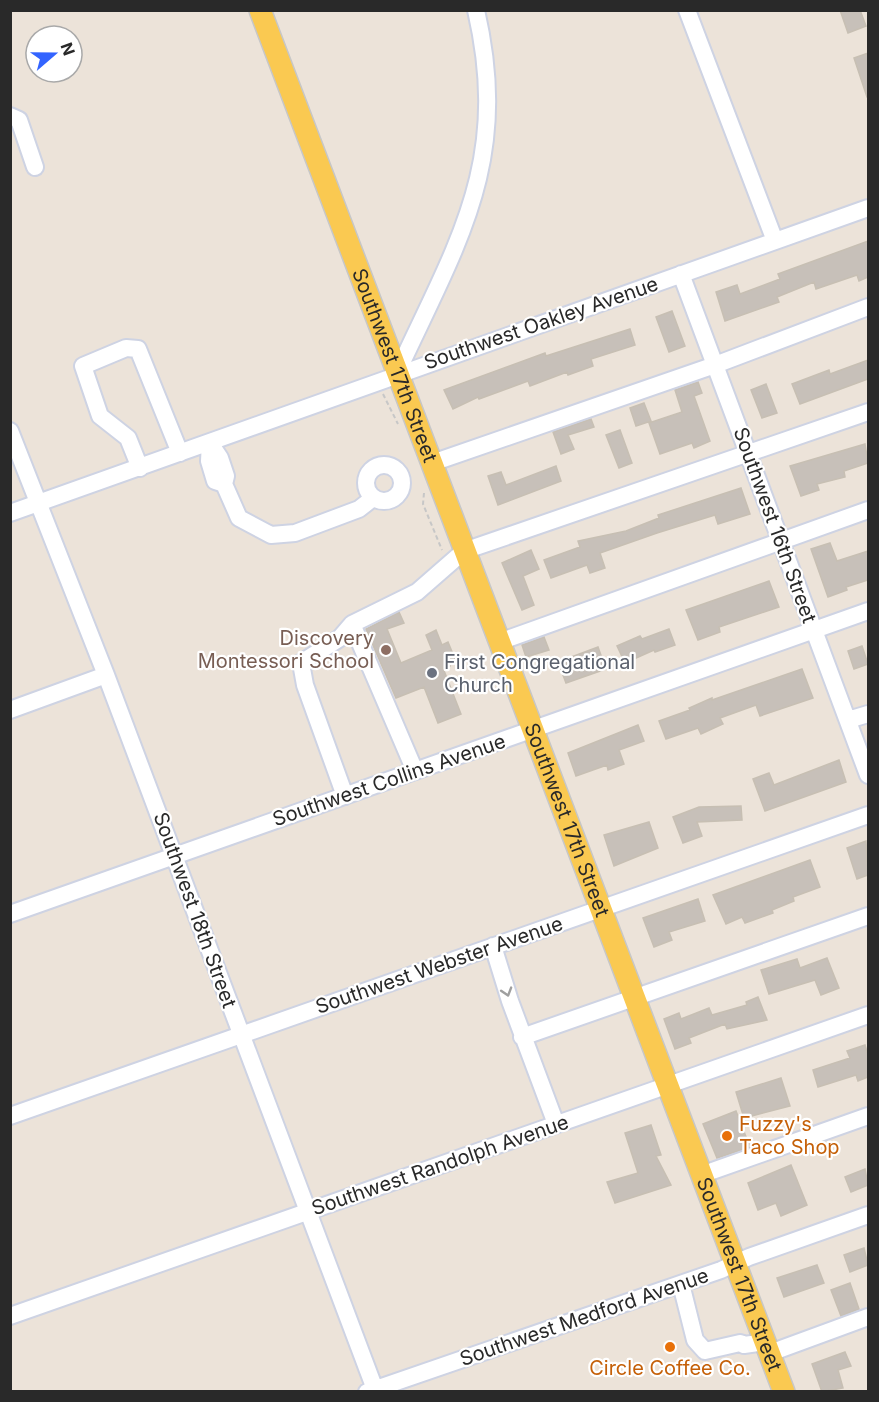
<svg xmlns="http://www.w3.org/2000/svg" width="879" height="1402" viewBox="0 0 879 1402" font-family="Inter,sans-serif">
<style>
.building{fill:#c7c0b9;stroke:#c7bfb3;stroke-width:1.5}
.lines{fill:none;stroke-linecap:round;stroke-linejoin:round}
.minor-casing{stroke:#ced3e3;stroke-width:20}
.major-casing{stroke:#c7c7c7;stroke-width:24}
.path{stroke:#c7c7c7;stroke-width:2;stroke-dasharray:4.5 3;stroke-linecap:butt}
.minor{stroke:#fff;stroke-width:16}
.major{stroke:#fac951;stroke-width:21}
.oneway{stroke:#9f9f9f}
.education-dot{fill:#8d6e63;stroke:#fff;stroke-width:2}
.worship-dot{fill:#6b7280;stroke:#fff;stroke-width:2}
.food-dot{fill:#e8710a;stroke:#fff;stroke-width:2}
.labels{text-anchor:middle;stroke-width:4.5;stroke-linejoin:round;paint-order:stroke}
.street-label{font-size:20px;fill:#292929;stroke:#fff}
.education-label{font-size:20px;fill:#785e54;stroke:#fff;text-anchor:end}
.worship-label{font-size:20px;fill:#5b616d;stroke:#fff;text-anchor:start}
.food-label{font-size:20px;fill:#c56008;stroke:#fff;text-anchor:start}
</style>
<rect width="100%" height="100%" fill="#ece3d9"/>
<!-- building -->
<path class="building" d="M 840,10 L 860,10 L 866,26 L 848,33 Z
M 868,53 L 868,97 L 867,97 L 854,58 Z
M 868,241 L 868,277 L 859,281 L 857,275 L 816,289 L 814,282 L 777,297 L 779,302 L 725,321 L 716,292 L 737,285 L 740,294 L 780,279 L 778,274 Z
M 672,311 L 685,346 L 669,352 L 656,317 Z
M 630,329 L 635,345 L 591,359 L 593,366 L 568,375 L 567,372 L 530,386 L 528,381 L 479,399 L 478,397 L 453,409 L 444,390 L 545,353 L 546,356 Z
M 868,360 L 868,379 L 800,404 L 792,384 L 829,370 L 830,374 Z
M 698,382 L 702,393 L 694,396 L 710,441 L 694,448 L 692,443 L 660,454 L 649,423 L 682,412 L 675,390 Z
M 766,384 L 777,413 L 762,418 L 751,390 Z
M 644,403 L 651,421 L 636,426 L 630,408 Z
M 591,419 L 594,427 L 568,435 L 574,449 L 561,454 L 553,432 Z
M 620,430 L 632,463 L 619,468 L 606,435 Z
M 865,444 L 868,463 L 844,471 L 845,477 L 817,484 L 819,490 L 801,496 L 790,466 Z
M 556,466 L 561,481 L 498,505 L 488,476 L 501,472 L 506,485 Z
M 741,488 L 750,514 L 718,524 L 715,515 L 657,533 L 600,553 L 605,568 L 590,573 L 587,565 L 551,578 L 544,560 L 580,547 L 578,541 L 626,531 L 659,518 L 658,515 Z
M 830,543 L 837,561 L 868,551 L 868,580 L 846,587 L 847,590 L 828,597 L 811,549 Z
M 531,550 L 539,569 L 523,576 L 534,605 L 522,610 L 502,563 Z
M 769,581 L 779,607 L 719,627 L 720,632 L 698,640 L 686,610 Z
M 399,612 L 404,623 L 387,629 L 401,663 L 432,650 L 426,635 L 436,630 L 442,645 L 448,642 L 455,659 L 449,662 L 450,666 L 443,668 L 461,714 L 438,723 L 424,687 L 396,698 L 366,629 Z
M 669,629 L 675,645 L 655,652 L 654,650 L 625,663 L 617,646 L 640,636 L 642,639 Z
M 544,637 L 549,650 L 526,657 L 522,645 Z
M 862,646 L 868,664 L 854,669 L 848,651 Z
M 598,647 L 606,669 L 566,683 L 558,662 Z
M 802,669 L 813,698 L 760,716 L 756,705 L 720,718 L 723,724 L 701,734 L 698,728 L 666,739 L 659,721 L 690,710 L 689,708 L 712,698 L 712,700 Z
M 638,725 L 644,741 L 619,750 L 624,764 L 608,770 L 607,765 L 576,776 L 568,753 Z
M 839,760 L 846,782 L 765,811 L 753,779 L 769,773 L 774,785 Z
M 741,806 L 742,820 L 697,822 L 702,836 L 683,843 L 673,817 L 699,807 Z
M 649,822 L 658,848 L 614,866 L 604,835 Z
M 866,841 L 868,875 L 857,879 L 847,848 Z
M 810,860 L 820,887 L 793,897 L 794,901 L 772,910 L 773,913 L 745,923 L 742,917 L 726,924 L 713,895 Z
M 698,899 L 705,921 L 669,932 L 672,940 L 654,947 L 643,918 Z
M 827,958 L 839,988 L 821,995 L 815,980 L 769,994 L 761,970 L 797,959 L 800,968 Z
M 758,997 L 767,1020 L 727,1029 L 725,1024 L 689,1038 L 691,1043 L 675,1049 L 664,1019 L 679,1013 L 681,1019 L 709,1008 L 712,1015 L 747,1005 L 746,1002 Z
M 865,1045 L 868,1055 L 868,1077 L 858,1081 L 856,1075 L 818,1087 L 813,1070 L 850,1058 L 847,1051 Z
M 781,1078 L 790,1106 L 744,1118 L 736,1092 Z
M 736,1111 L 750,1147 L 717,1158 L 703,1124 Z
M 651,1125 L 661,1155 L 656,1156 L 671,1185 L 615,1203 L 607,1182 L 638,1173 L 625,1133 Z
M 791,1165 L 807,1205 L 781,1216 L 776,1203 L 758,1210 L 748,1183 Z
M 865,1169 L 868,1185 L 851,1192 L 845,1177 Z
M 864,1248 L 868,1265 L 850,1272 L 844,1255 Z
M 817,1265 L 824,1283 L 784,1297 L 777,1278 Z
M 850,1283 L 859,1309 L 841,1316 L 831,1290 Z
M 845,1352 L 851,1366 L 838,1370 L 843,1388 L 822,1392 L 812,1364 Z"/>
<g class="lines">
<defs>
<path id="minor" d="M 687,10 L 775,241
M 10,116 L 19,120 L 35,167
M 681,274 L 868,775
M 397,373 C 458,241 511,162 476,10
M 10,431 L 106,675 L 376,1392
M 210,443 L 220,458 L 226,476 L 224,484 L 239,518 L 271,535 L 295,533 L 359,509 L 373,498
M 210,443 L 209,461 L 215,481 L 224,484
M 432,463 L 715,365 L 868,307
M366 483a18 18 0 1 1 36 0a18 18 0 1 1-36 0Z
M 140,468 L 128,438 L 100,416 L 83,366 L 126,348 L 138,349 L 180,453
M 10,513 L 868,208
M 499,642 L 868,510
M 10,710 L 106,675
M 848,720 L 868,714
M 415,771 L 352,624 L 417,592 L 464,551 L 868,412
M 345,796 L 305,685 L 301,663 L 340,638 L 352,624
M 10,914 L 868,611
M 493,946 L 510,1001 L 556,1124
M 522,1037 L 868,916
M 10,1116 L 868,815
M 701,1175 L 868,1116
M 681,1284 L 695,1340 L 705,1351 L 740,1343 L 744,1345 L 766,1342
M 10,1316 L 868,1015
M 770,1353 L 868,1317
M 367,1392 L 721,1270 L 749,1257 L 868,1215"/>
<g id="major">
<path id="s1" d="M 260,10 L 784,1392"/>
</g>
</defs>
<!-- minor casing -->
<use href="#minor" class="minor-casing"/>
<!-- major casing -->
<use href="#major" class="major-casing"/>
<!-- path -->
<path class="path" d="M 383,394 L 398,424
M 424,493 L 423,504 L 442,550"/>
<!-- minor -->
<use href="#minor" class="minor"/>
<!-- major -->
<use href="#major" class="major"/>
</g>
<!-- one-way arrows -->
<defs><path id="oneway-chevron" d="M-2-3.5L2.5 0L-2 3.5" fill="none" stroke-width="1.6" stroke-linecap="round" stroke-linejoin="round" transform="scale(1.5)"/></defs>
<use class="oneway" href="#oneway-chevron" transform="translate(507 992) rotate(73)"/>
<!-- markers -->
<circle class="education-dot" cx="386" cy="650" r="6"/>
<circle class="worship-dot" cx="432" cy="673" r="6"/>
<g class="food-dot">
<circle cx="727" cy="1136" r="6"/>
<circle cx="670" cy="1347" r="6"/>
</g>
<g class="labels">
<!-- street labels -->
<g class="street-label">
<text transform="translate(541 323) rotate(-19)" y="7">Southwest Oakley Avenue</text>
<text dy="7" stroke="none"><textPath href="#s1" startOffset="380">Southwest 17th Street</textPath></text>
<text transform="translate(775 525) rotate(70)" y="7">Southwest 16th Street</text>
<text transform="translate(389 780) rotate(-19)" y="7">Southwest Collins Avenue</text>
<text dy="7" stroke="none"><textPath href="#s1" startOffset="866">Southwest 17th Street</textPath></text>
<text transform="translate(195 910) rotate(70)" y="7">Southwest 18th Street</text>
<text transform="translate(439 965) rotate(-19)" y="7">Southwest Webster Avenue</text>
<text transform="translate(440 1165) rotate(-19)" y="7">Southwest Randolph Avenue</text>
<text dy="7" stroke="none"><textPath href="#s1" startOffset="1352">Southwest 17th Street</textPath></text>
<text transform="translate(584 1317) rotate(-19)" y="7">Southwest Medford Avenue</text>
</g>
<!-- education labels -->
<g class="education-label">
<text x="374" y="645">Discovery<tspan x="374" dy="23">Montessori School</tspan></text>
</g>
<!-- worship labels -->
<g class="worship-label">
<text x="444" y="669">First Congregational<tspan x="444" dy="23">Church</tspan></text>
</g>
<!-- food labels -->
<g class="food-label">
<text x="739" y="1131">Fuzzy's<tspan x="739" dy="23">Taco Shop</tspan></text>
<text x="670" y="1375" text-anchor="middle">Circle Coffee Co.</text>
</g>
</g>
<!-- border -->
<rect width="879" height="1402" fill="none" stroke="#292929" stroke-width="24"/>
<!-- north arrow -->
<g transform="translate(54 54) rotate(70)"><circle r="28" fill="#ffffff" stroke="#a9a9a9" stroke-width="1.5"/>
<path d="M0-4.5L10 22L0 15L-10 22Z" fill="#3364ff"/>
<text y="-9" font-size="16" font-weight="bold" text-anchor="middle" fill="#292929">N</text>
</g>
</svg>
